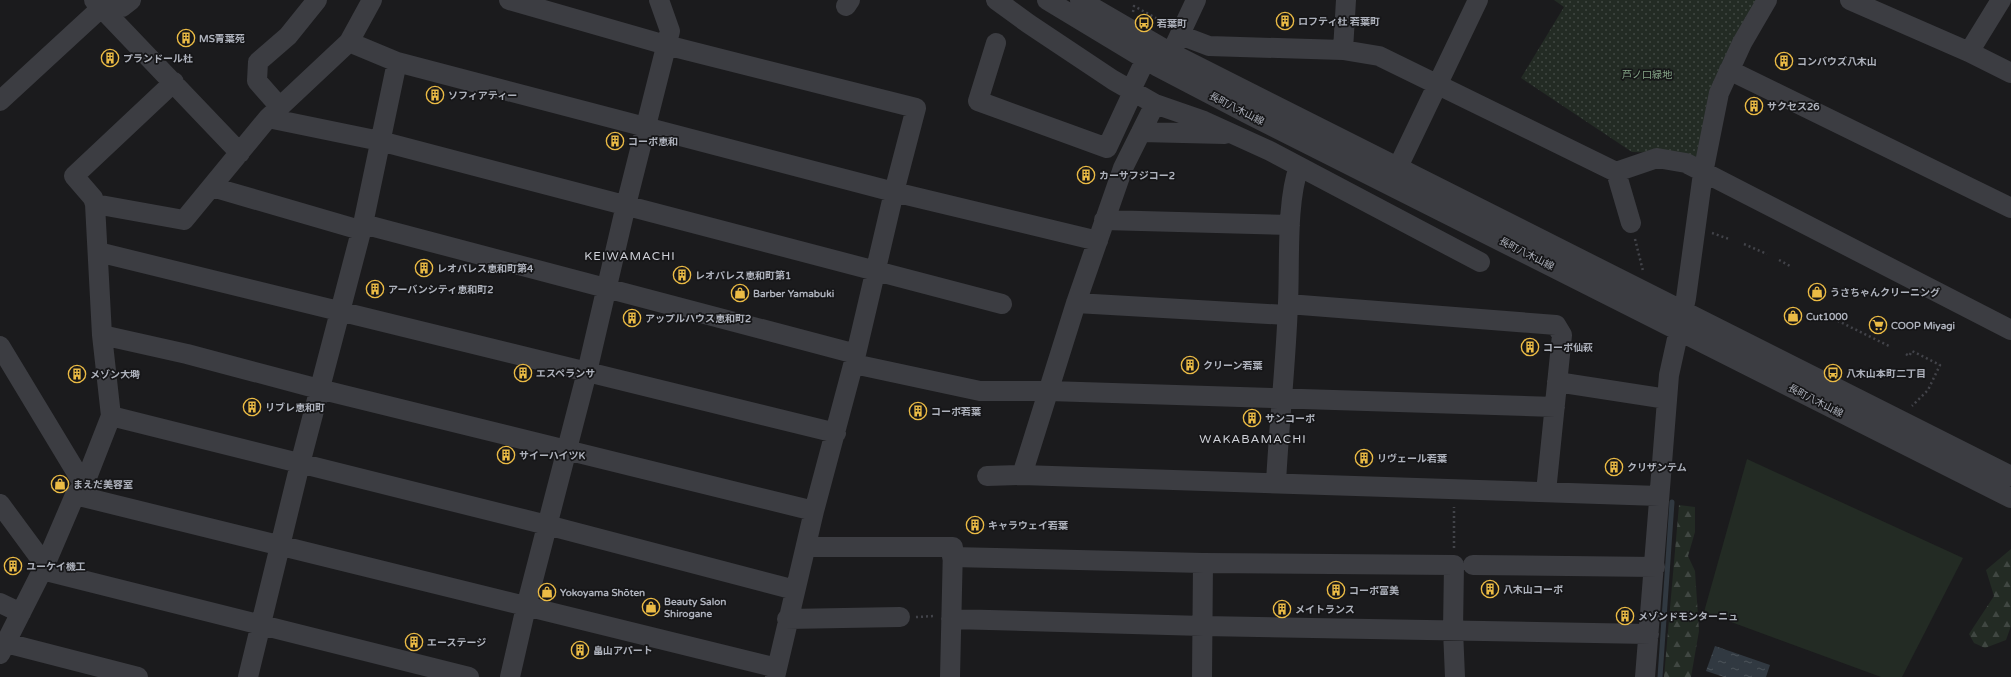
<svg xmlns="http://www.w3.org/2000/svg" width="2011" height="677" viewBox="0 0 2011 677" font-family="'Varela Round','Noto Sans JP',sans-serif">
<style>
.grass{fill:#232b24}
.forest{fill:url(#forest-firs)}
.park{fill:url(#park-dots)}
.water{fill:url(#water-ripples)}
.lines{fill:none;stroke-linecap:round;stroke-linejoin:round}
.stream{stroke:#313941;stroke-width:5}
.path{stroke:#424349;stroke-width:2.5;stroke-dasharray:2 3;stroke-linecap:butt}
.minor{stroke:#3c3d42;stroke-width:20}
.labels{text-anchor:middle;stroke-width:3.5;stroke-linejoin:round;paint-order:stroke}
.poi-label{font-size:10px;font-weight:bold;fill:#aeb2bc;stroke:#161618;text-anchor:start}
.park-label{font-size:10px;fill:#86a689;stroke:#161618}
.street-label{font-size:10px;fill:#aeb2bc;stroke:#161618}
.quarter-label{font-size:12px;letter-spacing:1px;fill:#cfd1d8;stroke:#161618}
</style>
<defs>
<pattern id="forest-firs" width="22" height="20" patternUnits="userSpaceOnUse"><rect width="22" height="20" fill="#232b24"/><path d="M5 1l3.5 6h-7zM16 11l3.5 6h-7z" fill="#404742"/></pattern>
<pattern id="park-dots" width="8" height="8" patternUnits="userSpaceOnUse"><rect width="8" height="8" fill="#232b24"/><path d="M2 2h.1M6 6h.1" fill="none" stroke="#404742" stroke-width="1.8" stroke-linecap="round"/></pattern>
<pattern id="water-ripples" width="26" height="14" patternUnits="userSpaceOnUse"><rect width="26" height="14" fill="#313941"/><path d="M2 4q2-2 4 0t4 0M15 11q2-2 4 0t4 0" fill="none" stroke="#4c535a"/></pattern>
</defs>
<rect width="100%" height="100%" fill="#1b1b1d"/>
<!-- grass -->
<path class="grass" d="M 1747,459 L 1963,558 L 1902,677 L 1881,677 L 1704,612 Z"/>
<!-- forest -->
<path class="forest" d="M 1679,505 L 1695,507 L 1695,532 L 1688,556 L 1695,571 L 1699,631 L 1691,677 L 1664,677 Z
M 2011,549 L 2011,626 L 2006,640 L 1985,648 L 1974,643 L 1969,634 L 1994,596 L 1986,570 Z"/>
<!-- park -->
<path class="park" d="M 1554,0 L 1765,0 L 1700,162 L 1667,153 L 1632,152 L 1521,78 L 1564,7 Z"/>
<!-- water -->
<path class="water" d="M 1715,646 L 1770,665 L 1766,677 L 1724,677 L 1706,671 Z"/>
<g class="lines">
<!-- stream -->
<path class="stream" d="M 1660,677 L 1672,502"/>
<!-- path -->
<path class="path" d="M 1133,12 L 1134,6 L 1165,23
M 1712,233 L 1729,239
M 1635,239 L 1643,271
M 1744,244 L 1767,254
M 1779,260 L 1790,266
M 1824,314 L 1891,347
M 1906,354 L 1909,356 L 1912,351 L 1940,365 L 1928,390 L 1912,406
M 1454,548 L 1454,507
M 916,617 L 935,616"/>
<!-- minor -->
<path class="minor" d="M 94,0 L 240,153
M 509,0 L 666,45 L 916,108 L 894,192 L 856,354 L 814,511 L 775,677
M 996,0 L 1029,24 L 1113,80 L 1155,104 L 1204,121 L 1270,151 L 1480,262
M 1047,0 L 1158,67 L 1248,114 L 2011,498
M 1080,0 L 1171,53 L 2011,476
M 1850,0 L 1969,52 L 2011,73
M 846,6 L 850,0
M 1180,35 L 1209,46 L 1343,50 L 1379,56 L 1616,172 L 1631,223
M 349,42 L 397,62 L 894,192 L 1098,241
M 996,43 L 978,101 L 1107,148 L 1133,92
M 1174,47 L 1196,0
M 1343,50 L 1346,0
M 1969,52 L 2001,0
M 1729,70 L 2011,208
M 1131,90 L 1151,48
M 0,101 L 101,8 L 122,7 L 131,0
M 279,106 L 257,81 L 258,62 L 288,36 L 317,0
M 268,118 L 380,141 L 1002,304
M 1141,132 L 1225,134
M 1398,167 L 1478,0
M 1616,172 L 1657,158 L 1686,163 L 2011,330
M 212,187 L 360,230
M 95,204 L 184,220 L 268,118 L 349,42 L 372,0
M 1104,220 L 1290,225
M 363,224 L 856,354
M 98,252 L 836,433
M 1076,303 L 1287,315
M 1288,304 L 1556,325 L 1562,335 L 1546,492
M 102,335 L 187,354 L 319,389 L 814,511
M 0,346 L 84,485
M 854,364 L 980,391 L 1049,391 L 1555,407
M 1557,382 L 1667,399
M 111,416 L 547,525 L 795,590
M 1022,475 L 1076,303 L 1123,168 L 1155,104
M 987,476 L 1022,475 L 1659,496
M 1276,483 C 1279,423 1286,363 1288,303 C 1290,264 1286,202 1299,167
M 75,495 L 777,668
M 0,504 L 45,565
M 806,547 L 953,547 L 950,677
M 952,557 L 1203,563 L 1454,565 L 1453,630 L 1455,677
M 1473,565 L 1655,567
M 42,570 L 469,677
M 0,603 L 21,613
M 787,619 L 900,617
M 951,619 L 1203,626 L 1649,634
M 6,643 L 138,677
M 0,654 L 45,565 L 75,495 L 84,485 L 111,416 L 102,335 L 95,204 L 93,198 L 74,176 L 174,82
M 248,677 L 300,464 L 363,224 L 397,62
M 510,677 L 526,607 L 587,372 L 626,205 L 670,31 L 659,0
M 1202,677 L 1203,563
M 1645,677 L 1669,375 L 1686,298 L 1703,173 L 1719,93 L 1742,43 L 1767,0"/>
</g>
<!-- icons -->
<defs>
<symbol id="building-ring" viewBox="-11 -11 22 22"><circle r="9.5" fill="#161618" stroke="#ebbb45" stroke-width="1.5"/><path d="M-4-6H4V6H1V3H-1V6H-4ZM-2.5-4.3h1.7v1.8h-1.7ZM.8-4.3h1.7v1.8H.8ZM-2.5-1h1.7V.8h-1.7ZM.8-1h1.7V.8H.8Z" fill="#ebbb45"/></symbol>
<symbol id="bus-ring" viewBox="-11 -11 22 22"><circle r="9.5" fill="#161618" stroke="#ebbb45" stroke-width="1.5"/><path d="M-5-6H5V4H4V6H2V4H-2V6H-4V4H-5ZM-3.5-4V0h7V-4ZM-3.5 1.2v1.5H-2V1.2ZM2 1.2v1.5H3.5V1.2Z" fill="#ebbb45"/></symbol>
<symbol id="shop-ring" viewBox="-11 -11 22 22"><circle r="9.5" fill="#161618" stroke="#ebbb45" stroke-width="1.5"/><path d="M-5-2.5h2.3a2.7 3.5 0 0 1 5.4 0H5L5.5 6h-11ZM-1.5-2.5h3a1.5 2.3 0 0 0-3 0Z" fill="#ebbb45"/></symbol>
<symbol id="supermarket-ring" viewBox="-11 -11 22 22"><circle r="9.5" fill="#161618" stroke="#ebbb45" stroke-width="1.5"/><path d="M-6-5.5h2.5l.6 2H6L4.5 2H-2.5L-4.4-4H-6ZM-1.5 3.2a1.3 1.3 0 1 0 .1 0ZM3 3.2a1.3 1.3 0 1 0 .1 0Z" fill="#ebbb45"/></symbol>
</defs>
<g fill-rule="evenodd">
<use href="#building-ring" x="1275" y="11" width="20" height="20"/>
<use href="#bus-ring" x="1134" y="13" width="20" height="20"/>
<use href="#building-ring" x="176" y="28" width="20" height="20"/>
<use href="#building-ring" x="100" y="48" width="20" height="20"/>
<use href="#building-ring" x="1774" y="51" width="20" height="20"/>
<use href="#building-ring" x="425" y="85" width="20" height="20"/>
<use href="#building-ring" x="1744" y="96" width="20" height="20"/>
<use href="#building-ring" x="605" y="131" width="20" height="20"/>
<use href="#building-ring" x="1076" y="165" width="20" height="20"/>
<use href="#building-ring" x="414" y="258" width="20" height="20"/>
<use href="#building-ring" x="672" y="265" width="20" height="20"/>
<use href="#building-ring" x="365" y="279" width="20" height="20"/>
<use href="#shop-ring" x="1807" y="282" width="20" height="20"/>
<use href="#shop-ring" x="730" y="283" width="20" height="20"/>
<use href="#shop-ring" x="1783" y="306" width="20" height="20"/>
<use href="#building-ring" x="622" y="308" width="20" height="20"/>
<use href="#supermarket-ring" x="1868" y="315" width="20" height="20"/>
<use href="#building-ring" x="1520" y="337" width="20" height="20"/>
<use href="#building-ring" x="1180" y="355" width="20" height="20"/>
<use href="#building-ring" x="513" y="363" width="20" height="20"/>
<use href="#bus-ring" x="1823" y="363" width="20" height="20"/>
<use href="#building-ring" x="67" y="364" width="20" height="20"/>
<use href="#building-ring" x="242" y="397" width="20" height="20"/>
<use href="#building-ring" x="908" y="401" width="20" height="20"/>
<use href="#building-ring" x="1242" y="408" width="20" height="20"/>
<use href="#building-ring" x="496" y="445" width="20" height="20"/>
<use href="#building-ring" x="1354" y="448" width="20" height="20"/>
<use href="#building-ring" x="1604" y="457" width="20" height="20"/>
<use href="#shop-ring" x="50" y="474" width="20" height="20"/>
<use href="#building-ring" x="965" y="515" width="20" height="20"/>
<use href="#building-ring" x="3" y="556" width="20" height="20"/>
<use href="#building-ring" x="1480" y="579" width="20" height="20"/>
<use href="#building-ring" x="1326" y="580" width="20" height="20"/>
<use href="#shop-ring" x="537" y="582" width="20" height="20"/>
<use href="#shop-ring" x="641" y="597" width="20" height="20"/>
<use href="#building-ring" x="1272" y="599" width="20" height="20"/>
<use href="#building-ring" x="1615" y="606" width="20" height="20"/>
<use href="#building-ring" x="404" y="632" width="20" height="20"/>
<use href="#building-ring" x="570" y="640" width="20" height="20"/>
</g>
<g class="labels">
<!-- poi labels -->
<g class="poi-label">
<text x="1298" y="25">ロフティ杜 若葉町</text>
<text x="1157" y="27">若葉町</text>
<text x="199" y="42">MS青葉苑</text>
<text x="123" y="62">プランドール杜</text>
<text x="1797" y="65">コンバウズ八木山</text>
<text x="448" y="99">ソフィアティー</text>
<text x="1767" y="110">サクセス26</text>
<text x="628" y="145">コーポ恵和</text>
<text x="1099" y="179">カーサフジコー2</text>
<text x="437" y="272">レオパレス恵和町第4</text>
<text x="695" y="279">レオパレス恵和町第1</text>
<text x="388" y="293">アーバンシティ恵和町2</text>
<text x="1830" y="296">うさちゃんクリーニング</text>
<text x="753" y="297">Barber Yamabuki</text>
<text x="1806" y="320">Cut1000</text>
<text x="645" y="322">アップルハウス恵和町2</text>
<text x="1891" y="329">COOP Miyagi</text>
<text x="1543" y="351">コーポ仙萩</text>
<text x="1203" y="369">クリーン若葉</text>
<text x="536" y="377">エスペランサ</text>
<text x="1846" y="377">八木山本町二丁目</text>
<text x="90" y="378">メゾン大塒</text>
<text x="265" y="411">リブレ恵和町</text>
<text x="931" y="415">コーポ若葉</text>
<text x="1265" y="422">サンコーポ</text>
<text x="519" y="459">サイーハイツK</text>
<text x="1377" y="462">リヴェール若葉</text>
<text x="1627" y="471">クリザンテム</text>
<text x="73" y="488">まえだ美容室</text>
<text x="988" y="529">キャラウェイ若葉</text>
<text x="26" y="570">ユーケイ機工</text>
<text x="1503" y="593">八木山コーポ</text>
<text x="1349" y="594">コーポ富美</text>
<text x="560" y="596">Yokoyama Shōten</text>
<text x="664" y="605">Beauty Salon<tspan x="664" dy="12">Shirogane</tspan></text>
<text x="1295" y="613">メイトランス</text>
<text x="1638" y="620">メゾンドモンターニュ</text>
<text x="427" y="646">エーステージ</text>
<text x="593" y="654">畠山アパート</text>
</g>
<!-- park labels -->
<g class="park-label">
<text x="1647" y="78">芦ノ口緑地</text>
</g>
<!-- street labels -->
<g class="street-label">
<text transform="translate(1237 108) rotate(27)" y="4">長町八木山線</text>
<text transform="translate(1527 253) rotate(27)" y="4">長町八木山線</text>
<text transform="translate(1816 400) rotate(27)" y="4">長町八木山線</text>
</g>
<!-- quarter labels -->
<g class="quarter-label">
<text x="630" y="260">KEIWAMACHI</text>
<text x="1253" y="443">WAKABAMACHI</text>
</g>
</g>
</svg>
